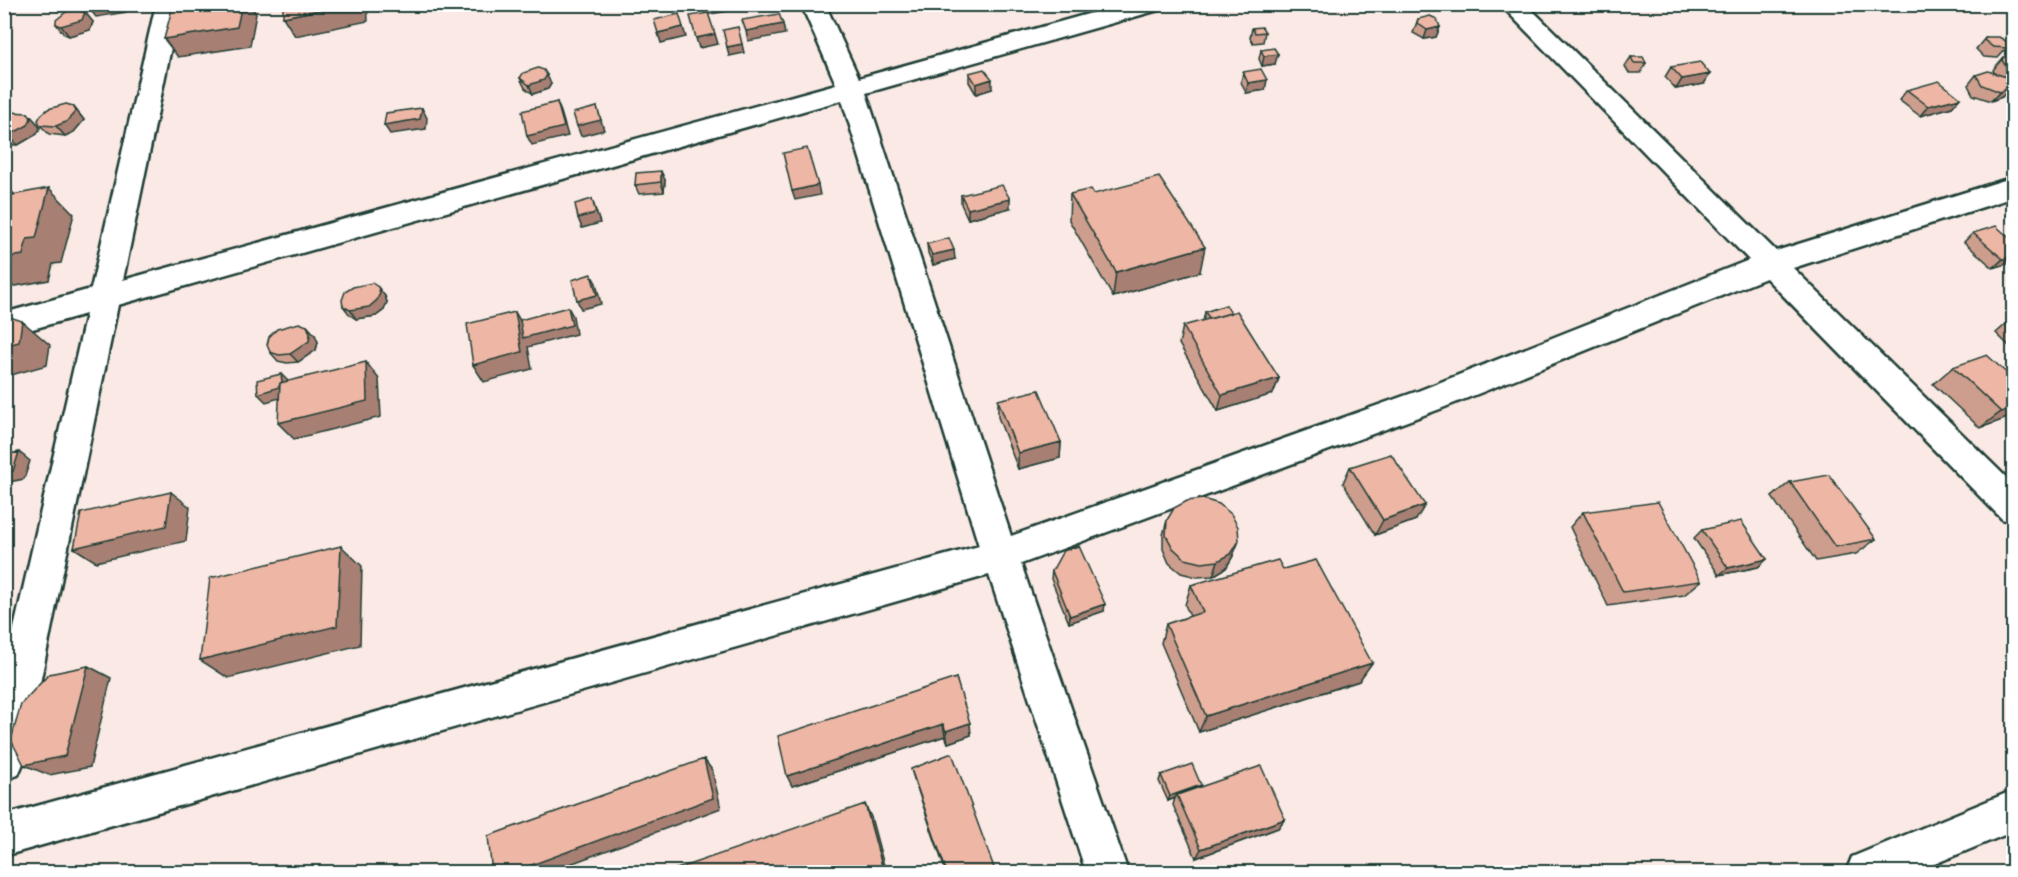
<svg xmlns="http://www.w3.org/2000/svg" width="2018" height="877" viewBox="0 0 2018 877" font-family="Kalam,sans-serif">
<style>
.lines{fill:none;stroke-linecap:round;stroke-linejoin:round}
.minor-casing{stroke:#1f3d34;stroke-width:5}
.minor{fill:#fff;fill-rule:evenodd}
.wall{fill:#cd9d8d;stroke:#1f3d34;stroke-width:1.5}
.shaded-wall{fill:#a77f73;stroke:#1f3d34;stroke-width:1.5}
.building{fill:#eeb6a4;stroke:#1f3d34;stroke-width:1.5}
</style>
<rect width="100%" height="100%" fill="#fae9e4"/>
<filter id="ink" filterUnits="userSpaceOnUse"><feTurbulence type="fractalNoise" baseFrequency=".0167" numOctaves="2"/><feDisplacementMap in="SourceGraphic" scale="12" xChannelSelector="R" yChannelSelector="G"/><feConvolveMatrix kernelMatrix="1 2 1 2 8 2 1 2 1" color-interpolation-filters="sRGB"/></filter>
<g filter="url(#ink)">
<g class="lines">
<defs>
<path id="minor" d="M 156,4 L 180,4 L 123,280 L 836,84 L 801,4 L 825,4 L 859,78 L 1124,4 L 1165,4 L 1162,9 L 866,93 L 1011,536 L 1418,391 L 1749,260 L 1500,4 L 1526,4 L 1776,251 L 2014,177 L 2014,197 L 1793,268 L 2014,485 L 2014,523 L 2002,519 L 1766,278 L 1440,409 L 1021,564 L 1128,872 L 1086,872 L 989,575 L 4,856 L 4,815 L 979,546 L 842,100 L 118,305 L 24,761 L 18,775 L 4,780 L 4,672 L 86,314 L 4,337 L 4,313 L 91,289 Z
M 2014,790 L 2014,831 L 1915,872 L 1846,872 L 1852,857 Z"/>
</defs>
<!-- minor casing -->
<use href="#minor" class="minor-casing"/>
<!-- minor -->
<use href="#minor" class="minor"/>
</g>
<!-- wall -->
<path class="wall" d="M 1418,19 L 1440,27 L 1436,37 L 1424,39 L 1413,33 Z
M 93,22 L 90,30 L 69,36 L 64,34 L 56,24 Z
M 1252,28 L 1265,32 L 1263,42 L 1253,43 L 1250,38 Z
M 1986,37 L 2007,48 L 1998,58 L 1984,57 L 1976,49 Z
M 1261,50 L 1275,64 L 1262,66 L 1259,59 Z
M 2013,56 L 2013,83 L 2011,83 L 2002,97 L 1991,101 L 1973,95 L 1968,85 L 1976,75 L 1995,74 L 1993,70 L 1996,66 L 2004,57 Z
M 1631,57 L 1646,63 L 1641,73 L 1629,73 L 1625,66 Z
M 1671,67 L 1704,84 L 1676,89 L 1665,77 Z
M 1243,72 L 1265,90 L 1246,93 L 1241,82 Z
M 969,73 L 992,89 L 976,94 L 969,82 Z
M 520,78 L 551,84 L 548,89 L 533,94 L 525,88 Z
M 1907,90 L 1960,98 L 1952,107 L 1920,116 L 1899,100 Z
M 73,106 L 84,120 L 74,132 L 65,136 L 49,134 L 40,125 Z
M 4,114 L 37,123 L 40,128 L 37,134 L 18,145 L 4,145 Z
M 665,180 L 664,192 L 639,194 L 635,185 Z
M 1070,194 L 1094,194 L 1200,272 L 1113,297 L 1069,220 Z
M 961,195 L 1010,208 L 968,219 L 961,204 Z
M 1973,233 L 2013,262 L 1993,268 L 1964,242 Z
M 927,244 L 955,259 L 933,265 L 928,253 Z
M 385,296 L 387,302 L 384,310 L 376,316 L 356,319 L 350,315 L 343,306 Z
M 1205,312 L 1231,313 L 1279,378 L 1273,394 L 1218,411 L 1179,344 L 1183,326 L 1203,321 Z
M 2013,318 L 2013,350 L 1996,333 Z
M 307,326 L 315,335 L 318,342 L 316,350 L 298,362 L 287,363 L 278,361 L 270,352 Z
M 1953,367 L 2013,379 L 2013,416 L 1980,428 L 1933,384 Z
M 998,400 L 1061,442 L 1060,458 L 1018,469 L 998,417 Z
M 1350,467 L 1416,520 L 1375,535 L 1343,483 Z
M 1790,482 L 1876,539 L 1856,554 L 1816,561 L 1772,497 Z
M 1583,512 L 1701,581 L 1684,595 L 1608,606 L 1570,527 Z
M 1167,520 L 1233,556 L 1226,568 L 1213,576 L 1197,577 L 1181,573 L 1169,563 L 1163,549 L 1163,535 Z
M 1702,530 L 1767,559 L 1758,567 L 1719,575 L 1694,538 Z
M 1283,569 L 1359,681 L 1199,732 L 1161,643 L 1166,624 L 1190,616 L 1185,605 L 1191,585 Z
M 1052,571 L 1104,611 L 1069,623 L 1051,579 Z
M 956,678 L 971,735 L 948,743 L 945,736 L 792,786 Z
M 911,769 L 996,873 L 946,873 L 914,779 Z
M 1161,775 L 1200,787 L 1278,828 L 1196,858 L 1173,805 L 1175,798 L 1168,801 L 1159,781 Z"/>
<!-- shaded-wall -->
<path class="shaded-wall" d="M 104,4 L 127,4 L 126,12 L 96,17 L 88,7 Z
M 242,4 L 250,4 L 256,14 L 250,46 L 178,57 L 164,39 Z
M 349,4 L 367,4 L 368,21 L 295,36 L 283,17 Z
M 707,4 L 740,4 L 741,9 L 705,15 L 703,5 Z
M 85,12 L 93,22 L 90,30 L 69,36 L 61,26 Z
M 783,24 L 785,34 L 748,41 L 746,31 Z
M 683,27 L 686,37 L 661,43 L 658,33 Z
M 1440,27 L 1436,37 L 1424,39 L 1427,30 Z
M 715,34 L 718,44 L 699,48 L 696,38 Z
M 742,44 L 744,53 L 729,56 L 727,47 Z
M 1278,54 L 1275,64 L 1262,66 L 1264,56 Z
M 1710,74 L 1704,84 L 1676,89 L 1682,79 Z
M 547,75 L 551,84 L 548,89 L 533,94 L 529,85 Z
M 992,79 L 992,89 L 976,94 L 976,84 Z
M 1267,80 L 1265,90 L 1246,93 L 1248,83 Z
M 2011,87 L 2002,97 L 1991,101 L 2000,92 Z
M 1960,98 L 1952,107 L 1920,116 L 1928,106 Z
M 557,102 L 561,112 L 568,136 L 532,145 L 527,136 Z
M 73,106 L 84,120 L 74,132 L 65,136 L 56,126 Z
M 597,107 L 604,130 L 581,136 L 577,126 Z
M 422,108 L 427,118 L 426,129 L 390,134 L 384,125 Z
M 28,113 L 37,123 L 40,128 L 37,134 L 18,145 L 8,136 Z
M 661,171 L 665,180 L 664,192 L 661,182 Z
M 818,185 L 820,195 L 795,200 L 792,191 Z
M 49,188 L 74,214 L 61,263 L 53,264 L 49,280 L 4,288 L 4,258 L 27,239 Z
M 9,189 L 35,214 L 7,196 Z
M 592,199 L 600,223 L 582,228 L 578,218 Z
M 1010,199 L 1010,208 L 968,219 L 968,209 Z
M 1205,247 L 1200,272 L 1113,297 L 1116,272 Z
M 954,250 L 955,259 L 933,265 L 932,255 Z
M 2013,256 L 2013,262 L 1993,268 L 2003,259 Z
M 591,274 L 596,283 L 601,304 L 581,309 L 577,300 Z
M 378,287 L 385,296 L 387,302 L 384,310 L 376,316 L 356,319 L 350,310 Z
M 568,307 L 573,316 L 576,334 L 528,347 L 532,369 L 484,382 L 473,365 L 515,312 L 525,329 Z
M 22,321 L 50,345 L 47,365 L 4,377 L 4,346 Z
M 307,326 L 315,335 L 318,342 L 316,350 L 298,362 L 290,354 Z
M 366,362 L 379,379 L 381,417 L 294,439 L 278,423 Z
M 281,374 L 289,382 L 290,395 L 266,402 L 258,394 Z
M 1279,378 L 1273,394 L 1218,411 L 1222,395 Z
M 2013,407 L 2013,416 L 1980,428 L 2001,412 Z
M 1061,442 L 1060,458 L 1018,469 L 1018,453 Z
M 19,452 L 30,461 L 24,479 L 4,483 L 4,473 Z
M 171,492 L 190,507 L 186,541 L 96,562 L 74,548 Z
M 1425,505 L 1416,520 L 1375,535 L 1383,520 Z
M 1239,541 L 1233,556 L 1226,568 L 1213,576 L 1218,561 Z
M 341,546 L 362,566 L 360,645 L 228,678 L 200,660 Z
M 1767,559 L 1758,567 L 1719,575 L 1728,568 Z
M 1105,604 L 1104,611 L 1069,623 L 1070,616 Z
M 1372,663 L 1359,681 L 1199,732 L 1206,716 Z
M 88,666 L 111,678 L 90,767 L 49,775 L 24,765 Z
M 970,723 L 971,735 L 948,743 L 946,731 Z
M 943,724 L 945,736 L 792,786 L 787,776 Z
M 704,759 L 712,770 L 721,808 L 546,873 L 510,873 Z
M 1201,785 L 1198,790 L 1177,795 L 1175,798 L 1168,801 L 1170,796 Z
M 865,804 L 871,817 L 886,873 L 884,873 Z
M 1285,819 L 1278,828 L 1196,858 L 1201,849 Z"/>
<!-- building -->
<path class="building" d="M 89,4 L 104,4 L 88,7 Z
M 177,4 L 242,4 L 237,27 L 164,39 L 173,5 Z
M 283,4 L 349,4 L 283,17 Z
M 74,10 L 85,12 L 82,20 L 61,26 L 56,24 L 56,20 L 66,12 Z
M 708,13 L 715,34 L 696,38 L 690,16 Z
M 679,14 L 683,27 L 658,33 L 654,20 Z
M 779,14 L 783,24 L 746,31 L 742,20 Z
M 1430,16 L 1437,19 L 1440,27 L 1427,30 L 1417,23 L 1418,19 Z
M 738,27 L 742,44 L 727,47 L 723,30 Z
M 1262,27 L 1265,32 L 1255,33 L 1252,28 Z
M 1986,37 L 1999,37 L 2006,41 L 2007,48 L 1993,47 L 1984,40 Z
M 1274,48 L 1278,54 L 1264,56 L 1261,50 Z
M 2013,56 L 2013,70 L 2005,65 L 2002,60 L 2004,57 Z
M 1631,57 L 1643,57 L 1646,63 L 1634,63 Z
M 1700,62 L 1710,74 L 1682,79 L 1671,67 Z
M 538,68 L 544,70 L 547,75 L 544,80 L 529,85 L 520,78 L 523,73 Z
M 984,69 L 992,79 L 976,84 L 969,73 Z
M 1261,69 L 1267,80 L 1248,83 L 1243,72 Z
M 1988,71 L 2006,77 L 2011,82 L 2011,87 L 2000,92 L 1982,85 L 1976,75 Z
M 1939,81 L 1960,98 L 1928,106 L 1907,90 Z
M 557,102 L 564,127 L 527,136 L 522,111 Z
M 66,104 L 73,106 L 76,111 L 66,122 L 56,126 L 40,125 L 38,120 L 41,115 L 48,109 Z
M 597,107 L 601,120 L 577,126 L 573,113 Z
M 422,108 L 420,119 L 384,125 L 386,113 Z
M 10,112 L 28,113 L 31,118 L 28,125 L 8,136 L 4,135 L 4,114 Z
M 807,148 L 818,185 L 792,191 L 783,153 Z
M 661,171 L 661,182 L 635,185 L 636,173 Z
M 1159,177 L 1205,247 L 1116,272 L 1070,194 L 1091,189 L 1094,194 Z
M 1002,185 L 1010,199 L 968,209 L 961,195 Z
M 49,188 L 36,238 L 27,239 L 23,255 L 4,258 L 4,190 L 9,189 L 7,196 Z
M 592,199 L 596,213 L 578,218 L 575,204 Z
M 1996,226 L 2013,241 L 2013,256 L 2003,259 L 1973,233 Z
M 949,238 L 954,250 L 932,255 L 927,244 Z
M 591,274 L 597,295 L 577,300 L 572,280 Z
M 372,283 L 378,287 L 380,293 L 377,300 L 369,307 L 350,310 L 343,306 L 342,300 L 345,292 L 353,287 Z
M 1226,305 L 1231,313 L 1210,319 L 1205,312 Z
M 568,307 L 572,325 L 523,338 L 520,320 Z
M 1237,311 L 1279,378 L 1222,395 L 1183,326 Z
M 515,312 L 522,352 L 473,365 L 467,324 Z
M 4,315 L 22,321 L 19,342 L 4,346 Z
M 299,323 L 307,326 L 310,333 L 309,341 L 290,354 L 279,355 L 270,352 L 267,345 L 269,337 L 277,329 Z
M 1987,355 L 2013,379 L 2013,407 L 2001,412 L 1953,367 Z
M 366,362 L 367,401 L 278,423 L 280,383 Z
M 281,374 L 282,382 L 280,383 L 279,387 L 258,394 L 257,380 Z
M 1039,390 L 1061,442 L 1018,453 L 998,400 Z
M 19,452 L 13,471 L 4,473 L 4,455 Z
M 1391,454 L 1425,505 L 1383,520 L 1350,467 Z
M 1829,475 L 1876,539 L 1835,547 L 1790,482 Z
M 171,492 L 166,526 L 74,548 L 81,513 Z
M 1203,499 L 1219,504 L 1231,514 L 1238,527 L 1239,541 L 1231,554 L 1218,561 L 1202,563 L 1185,559 L 1173,548 L 1166,535 L 1167,520 L 1174,508 L 1187,501 Z
M 1658,502 L 1701,581 L 1623,592 L 1583,512 Z
M 1741,521 L 1767,559 L 1728,568 L 1702,530 Z
M 341,546 L 337,626 L 200,660 L 210,578 Z
M 1079,546 L 1105,604 L 1070,616 L 1052,571 L 1063,551 Z
M 1278,560 L 1283,569 L 1316,560 L 1372,663 L 1206,716 L 1166,624 L 1203,612 L 1191,585 Z
M 88,666 L 65,756 L 24,765 L 11,740 L 21,704 L 49,674 Z
M 956,678 L 970,723 L 946,731 L 943,724 L 787,776 L 778,736 Z
M 952,753 L 996,873 L 947,873 L 911,769 Z
M 704,759 L 713,798 L 510,873 L 492,873 L 488,836 Z
M 1192,764 L 1201,785 L 1170,796 L 1161,775 Z
M 1261,766 L 1285,819 L 1201,849 L 1177,795 Z
M 865,804 L 884,873 L 665,873 Z"/>
</g>
<!-- margin -->
<rect width="2018" height="877" fill="none" stroke="#fff" stroke-width="24"/>
<rect x="12" y="12" width="1994" height="853" fill="none" stroke="#1f3d34" stroke-width="2" filter="url(#ink)"/>
</svg>
